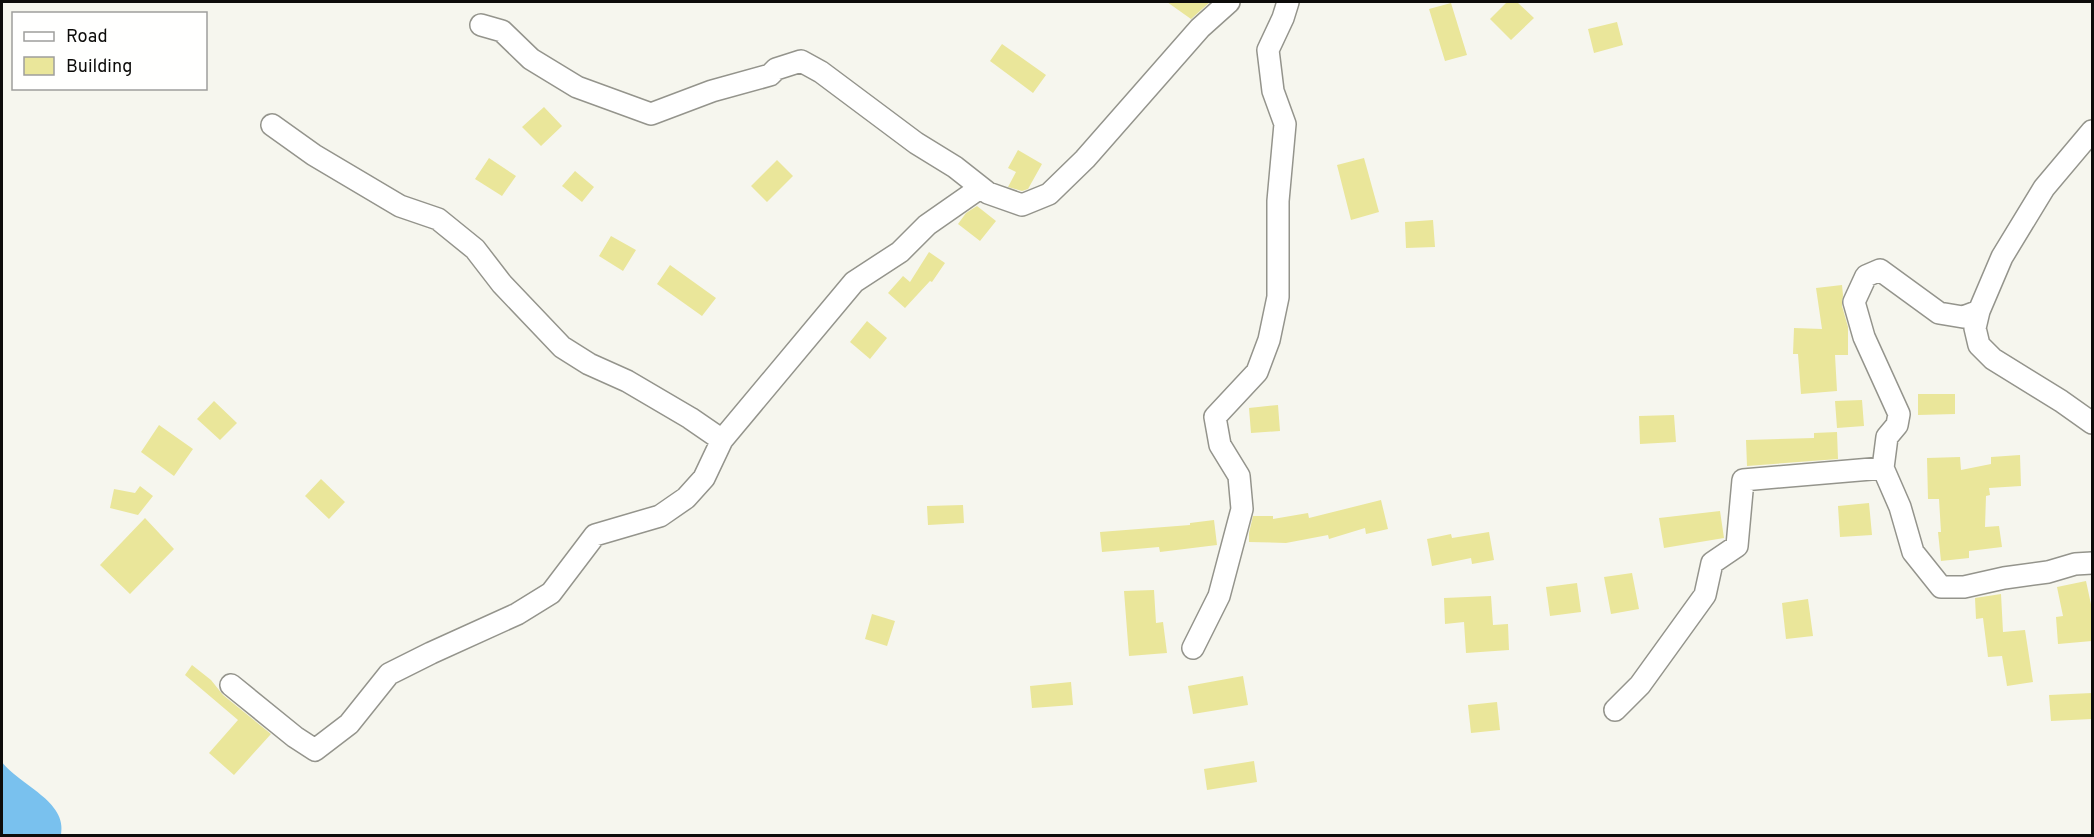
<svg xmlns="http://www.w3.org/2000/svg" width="2094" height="837" viewBox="0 0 2094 837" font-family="Overpass,sans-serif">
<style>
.water{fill:#79c1ee}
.building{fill:#eae69a}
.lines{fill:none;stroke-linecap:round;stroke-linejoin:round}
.minor-casing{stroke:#94948c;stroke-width:24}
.minor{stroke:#fff;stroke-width:21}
</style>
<rect width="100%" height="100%" fill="#f6f6ee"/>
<!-- water -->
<path class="water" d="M 2,762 C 19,785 68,801 61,835 L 2,835 Z"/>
<!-- building -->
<path class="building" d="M 1167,2 L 1210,2 L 1191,19 Z
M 1507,2 L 1517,2 L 1534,18 L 1511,40 L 1490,19 Z
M 1451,3 L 1467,55 L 1445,61 L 1429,9 Z
M 1617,22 L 1623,45 L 1594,53 L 1588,29 Z
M 1002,44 L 1046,75 L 1033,93 L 990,61 Z
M 544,107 L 562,126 L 541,146 L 522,127 Z
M 1018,150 L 1042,164 L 1028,189 L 1022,191 L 1008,187 L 1016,172 L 1008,168 Z
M 489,158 L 516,176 L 502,196 L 475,179 Z
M 1364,158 L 1379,212 L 1351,220 L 1337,165 Z
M 777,160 L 793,176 L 767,202 L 751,186 Z
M 575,171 L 594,187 L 582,202 L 562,186 Z
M 977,206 L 996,221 L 980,241 L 958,224 L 966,213 Z
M 1433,220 L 1435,247 L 1406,248 L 1405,222 Z
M 611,236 L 636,250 L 623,271 L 599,256 Z
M 929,252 L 945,263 L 932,282 L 930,281 L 905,308 L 888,293 L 903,276 L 910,282 Z
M 670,265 L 716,298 L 702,316 L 657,284 Z
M 1842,285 L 1843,295 L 1842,306 L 1848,327 L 1848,355 L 1835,355 L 1837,391 L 1801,394 L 1798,354 L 1793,354 L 1794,328 L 1822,329 L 1816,288 Z
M 867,321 L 887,338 L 870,359 L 850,342 Z
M 1918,394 L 1955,394 L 1955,414 L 1918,415 Z
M 1862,400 L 1864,426 L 1837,428 L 1835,401 Z
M 214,401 L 237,423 L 220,440 L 197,419 Z
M 1278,405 L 1280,431 L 1251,433 L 1249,408 Z
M 1674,415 L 1676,442 L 1640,444 L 1639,416 Z
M 159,425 L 193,449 L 174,476 L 141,452 Z
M 1837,432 L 1838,459 L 1747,466 L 1746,440 L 1814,438 L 1814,433 Z
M 2020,455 L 2021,486 L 1989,488 L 1990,495 L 1986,496 L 1985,527 L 1999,526 L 2002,547 L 1969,551 L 1969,558 L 1941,561 L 1938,532 L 1941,532 L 1939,499 L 1928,499 L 1927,458 L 1960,457 L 1961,470 L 1991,464 L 1991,457 Z
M 321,479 L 345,502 L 329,519 L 305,496 Z
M 140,486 L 153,496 L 138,515 L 110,508 L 114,489 L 135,493 Z
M 1381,500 L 1388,529 L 1366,534 L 1365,528 L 1329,539 L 1328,535 L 1286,543 L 1249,542 L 1249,533 L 1253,516 L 1273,516 L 1273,519 L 1308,513 L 1309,518 Z
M 1869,503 L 1872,535 L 1840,537 L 1838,506 Z
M 963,505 L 964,523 L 928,525 L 927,506 Z
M 1720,511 L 1724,538 L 1664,548 L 1659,518 Z
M 145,518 L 174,549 L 130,594 L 100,565 Z
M 1214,520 L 1217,545 L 1160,552 L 1159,547 L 1102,552 L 1100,532 L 1190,525 L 1190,523 Z
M 1489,532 L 1494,560 L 1472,564 L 1471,558 L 1432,566 L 1427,539 L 1451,534 L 1452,538 Z
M 1632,573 L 1639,609 L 1611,614 L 1604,577 Z
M 2086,581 L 2092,609 L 2091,609 L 2092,641 L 2058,644 L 2056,617 L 2063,616 L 2057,587 Z
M 1577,583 L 1581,612 L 1550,616 L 1546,587 Z
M 1154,590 L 1156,623 L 1163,622 L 1167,653 L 1129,656 L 1124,591 Z
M 2001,594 L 2003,632 L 2025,630 L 2033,682 L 2007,686 L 2002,656 L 1988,657 L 1983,618 L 1976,619 L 1975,598 Z
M 1491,596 L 1493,625 L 1508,624 L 1509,650 L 1466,653 L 1464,622 L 1445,624 L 1444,598 Z
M 1808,599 L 1813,636 L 1786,639 L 1782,603 Z
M 872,614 L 895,621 L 887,646 L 865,639 Z
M 192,665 L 211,680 L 223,695 L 271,734 L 234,775 L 209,753 L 238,720 L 185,675 Z
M 1243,676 L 1248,705 L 1193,714 L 1188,686 Z
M 1071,682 L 1073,705 L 1032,708 L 1030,686 Z
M 2092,693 L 2092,719 L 2051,721 L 2049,695 Z
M 1497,702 L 1500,730 L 1471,733 L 1468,705 Z
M 1254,761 L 1257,782 L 1207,790 L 1204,769 Z"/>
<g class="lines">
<defs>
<path id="minor" d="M 481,25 L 502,31 L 531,59 L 577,87 L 651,114 L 712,91 L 770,75 L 776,69 L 801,61 L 821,72 L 916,143 L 955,167 L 988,193 L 1022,205 L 1049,194 L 1085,159 L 1200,28 L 1229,2
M 272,125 L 314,155 L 400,206 L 438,219 L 475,249 L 502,284 L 562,347 L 589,364 L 627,381 L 690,418 L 722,440 L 854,282 L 900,252 L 927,225 L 980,188
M 2092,131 L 2044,188 L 2002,257 L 1979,311 L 1975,328 L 1979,345 L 1993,359 L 2061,401 L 2092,423
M 1979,311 L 1963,317 L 1939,313 L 1880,270 L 1866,276 L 1854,302 L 1864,337 L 1899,414 L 1897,425 L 1887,437 L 1883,468 L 1900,507 L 1913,552 L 1941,587 L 1964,587 L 2004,578 L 2048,572 L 2075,564 L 2092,563
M 1193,648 L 1219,596 L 1242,509 L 1239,476 L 1220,445 L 1215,417 L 1257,372 L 1269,340 L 1278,297 L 1278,201 L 1285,124 L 1273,91 L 1268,50 L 1283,18 L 1288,2
M 231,685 L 295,737 L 315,750 L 349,724 L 389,674 L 431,653 L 517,614 L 551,593 L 595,535 L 660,516 L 686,498 L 704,478 L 722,440
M 1615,710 L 1640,685 L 1705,595 L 1712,563 L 1737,546 L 1743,480 L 1883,468"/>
</defs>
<!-- minor casing -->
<use href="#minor" class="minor-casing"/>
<!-- minor -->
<use href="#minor" class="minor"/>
</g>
<!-- border -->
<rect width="2094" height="837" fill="none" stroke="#0d0c0a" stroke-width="6"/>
<!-- legend -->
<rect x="12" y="12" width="195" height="78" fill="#fffffe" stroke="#9e9e9c" stroke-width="1.5"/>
<rect x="24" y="32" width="30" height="9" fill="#ffffff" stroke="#9e9e9c" stroke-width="1.5"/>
<text x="66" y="42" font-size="18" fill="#0d0c0a">Road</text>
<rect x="24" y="57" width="30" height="18" fill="#eae69a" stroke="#9e9e9c" stroke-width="1.5"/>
<text x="66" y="72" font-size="18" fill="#0d0c0a">Building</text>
</svg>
